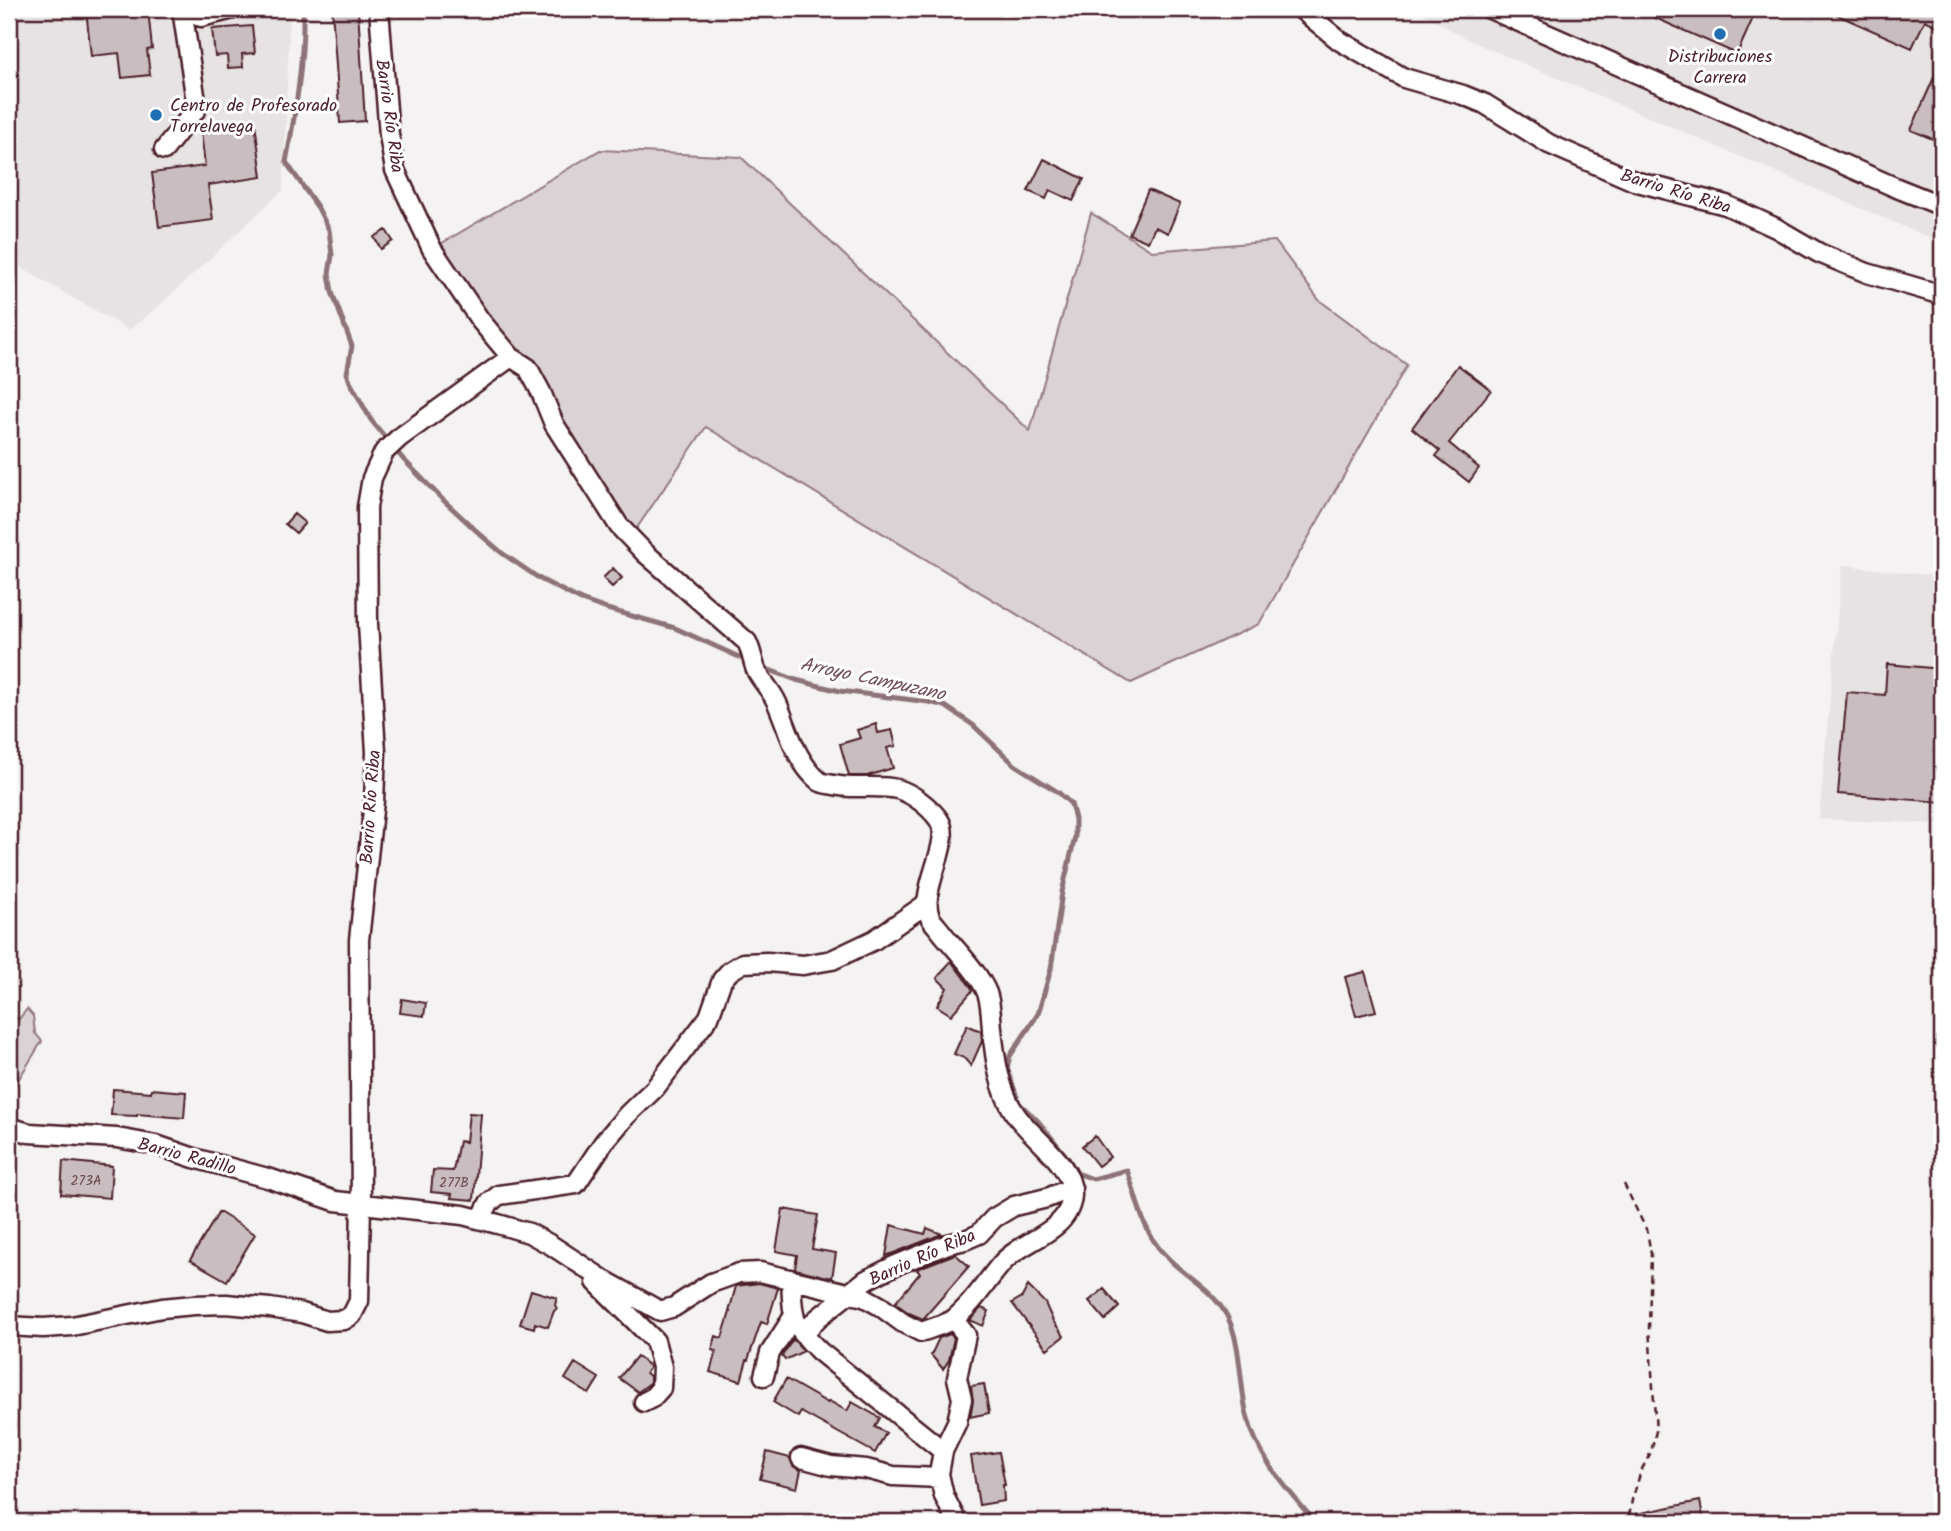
<svg xmlns="http://www.w3.org/2000/svg" width="1951" height="1531" viewBox="0 0 1951 1531" font-family="Kalam,sans-serif">
<style>
.built{fill:#e7e2e3}
.green{fill:#dbd2d5;stroke:#927880;stroke-width:2}
.lines{fill:none;stroke-linecap:round;stroke-linejoin:round}
.stream{stroke:#8d727a;stroke-width:5}
.building{fill:#cabdc1;stroke:#4a1f2b;stroke-width:2}
.minor-casing{stroke:#4a1f2b;stroke-width:23}
.path{stroke:#4a1f2b;stroke-width:2.5;stroke-dasharray:7 5;stroke-linecap:butt}
.minor{stroke:#fff;stroke-width:18}
.poi-dot{fill:#1f6fb2;stroke:#fff;stroke-width:2.5}
.labels{text-anchor:middle;stroke-width:6;stroke-linejoin:round;paint-order:stroke}
.number-label{font-size:14px;fill:#6a4650}
.poi-label{font-size:18px;fill:#4a1f2b;stroke:#fff}
.street-label{font-size:18px;fill:#4a1f2b;stroke:#fff}
.water-label{font-size:19px;font-style:italic;fill:#714f59;stroke:#fff}
</style>
<rect width="100%" height="100%" fill="#f4f2f2"/>
<filter id="ink" filterUnits="userSpaceOnUse"><feTurbulence type="fractalNoise" baseFrequency=".0143" numOctaves="2"/><feDisplacementMap in="SourceGraphic" scale="14" xChannelSelector="R" yChannelSelector="G"/><feConvolveMatrix kernelMatrix="1 2 1 2 8 2 1 2 1" color-interpolation-filters="sRGB"/></filter>
<g filter="url(#ink)">
<!-- built -->
<path class="built" d="M 9,9 L 290,9 L 283,190 L 160,305 L 129,330 L 23,269 L 9,247 Z
M 1415,9 L 1942,9 L 1942,243 L 1471,41 Z
M 1842,565 L 1942,577 L 1942,824 L 1819,819 Z"/>
<!-- green -->
<path class="green" d="M 600,150 L 741,157 L 1030,431 L 1091,213 L 1152,251 L 1275,241 L 1319,300 L 1407,365 L 1259,624 L 1131,683 L 706,427 L 630,538 L 528,368 L 432,249 Z
M 27,1009 L 33,1016 L 35,1033 L 42,1041 L 9,1095 L 9,1016 L 19,1019 Z"/>
<g class="lines">
<!-- stream -->
<path class="stream" d="M 303,9 C 304,60 296,111 286,162 L 318,208 L 329,230 L 332,255 L 329,274 L 332,292 L 352,346 L 347,373 L 350,382 L 371,420 L 403,459 L 441,498 L 481,535 L 502,553 L 540,579 L 581,600 L 607,609 L 675,628 L 750,662
M 759,666 L 796,680 L 840,691 L 929,702 L 945,706 L 973,725 L 1015,765 L 1058,792 L 1071,804 L 1075,819 L 1075,837 L 1062,892 L 1051,969 L 1038,1014 L 1010,1056 L 1007,1068 L 1019,1103 L 1038,1121 L 1068,1158 L 1077,1173 L 1093,1179 L 1127,1170 C 1137,1198 1142,1230 1163,1253 C 1183,1276 1212,1288 1227,1316 C 1242,1344 1239,1384 1247,1415 C 1257,1457 1288,1490 1315,1522"/>
</g>
<!-- building -->
<path class="building" d="M 86,9 L 148,9 L 152,49 L 147,50 L 150,75 L 122,78 L 119,53 L 91,56 Z
M 332,9 L 358,9 L 365,121 L 340,123 Z
M 1635,9 L 1757,9 L 1737,54 Z
M 1824,9 L 1942,9 L 1942,28 L 1925,20 L 1912,48 Z
M 252,26 L 255,53 L 242,54 L 243,67 L 228,68 L 227,55 L 215,56 L 212,29 Z
M 1942,59 L 1942,143 L 1911,130 Z
M 255,123 L 262,177 L 208,185 L 213,220 L 159,227 L 152,173 L 205,166 L 201,131 Z
M 1044,159 L 1084,179 L 1073,201 L 1050,190 L 1046,199 L 1028,191 Z
M 1148,190 L 1180,204 L 1168,233 L 1155,227 L 1148,242 L 1129,234 Z
M 386,230 L 393,241 L 381,249 L 374,237 Z
M 1458,365 L 1491,390 L 1449,443 L 1479,468 L 1469,482 L 1436,456 L 1440,451 L 1412,428 Z
M 294,514 L 305,523 L 296,533 L 285,524 Z
M 613,568 L 622,578 L 612,587 L 603,578 Z
M 1887,664 L 1941,669 L 1939,699 L 1942,699 L 1942,802 L 1838,794 L 1847,692 L 1885,695 Z
M 876,724 L 878,733 L 892,730 L 896,746 L 887,748 L 893,768 L 867,776 L 849,776 L 840,744 L 860,738 L 857,730 Z
M 951,961 L 973,990 L 951,1015 L 937,1006 L 947,988 L 937,978 Z
M 1365,972 L 1376,1011 L 1356,1016 L 1345,977 Z
M 402,999 L 426,1003 L 424,1016 L 400,1013 Z
M 967,1025 L 981,1031 L 982,1041 L 971,1066 L 964,1058 L 954,1054 Z
M 113,1089 L 151,1092 L 151,1089 L 186,1092 L 184,1118 L 137,1114 L 137,1116 L 111,1115 Z
M 469,1113 L 481,1114 L 474,1200 L 451,1198 L 452,1194 L 431,1192 L 433,1170 L 453,1171 L 459,1141 L 466,1142 Z
M 1095,1136 L 1110,1157 L 1098,1166 L 1082,1146 Z
M 63,1161 L 112,1166 L 110,1198 L 61,1194 Z
M 783,1209 L 818,1215 L 812,1249 L 836,1253 L 832,1278 L 795,1269 L 797,1255 L 776,1251 Z
M 219,1212 L 255,1234 L 227,1281 L 190,1260 Z
M 891,1225 L 925,1234 L 927,1228 L 942,1234 L 886,1256 Z
M 955,1254 L 969,1266 L 923,1319 L 909,1313 L 895,1303 L 920,1273 L 917,1270 L 919,1268 Z
M 759,1283 L 778,1288 L 767,1324 L 761,1322 L 748,1360 L 747,1360 L 741,1381 L 710,1372 L 716,1351 L 712,1350 L 716,1336 L 722,1338 L 730,1312 L 729,1312 L 736,1286 Z
M 1028,1286 L 1045,1303 L 1053,1321 L 1064,1336 L 1047,1349 L 1012,1303 L 1022,1297 Z
M 1104,1289 L 1119,1307 L 1105,1320 L 1089,1301 Z
M 531,1290 L 557,1298 L 555,1305 L 557,1309 L 554,1311 L 548,1327 L 535,1323 L 534,1328 L 520,1324 Z
M 981,1308 L 989,1311 L 983,1326 L 970,1320 Z
M 950,1334 L 954,1338 L 949,1360 L 943,1369 L 931,1355 L 939,1338 Z
M 793,1339 L 804,1351 L 785,1360 L 782,1356 Z
M 637,1356 L 650,1367 L 646,1373 L 650,1376 L 650,1383 L 638,1392 L 619,1378 Z
M 575,1363 L 599,1378 L 589,1394 L 565,1379 Z
M 786,1379 L 828,1403 L 829,1401 L 847,1411 L 852,1402 L 880,1418 L 875,1427 L 886,1433 L 875,1453 L 801,1412 L 798,1417 L 773,1402 Z
M 984,1384 L 989,1413 L 970,1417 L 973,1401 L 971,1386 Z
M 767,1452 L 790,1458 L 793,1466 L 801,1470 L 797,1488 L 760,1479 Z
M 999,1452 L 1005,1485 L 1003,1485 L 1004,1501 L 979,1505 L 971,1456 Z
M 1700,1501 L 1704,1522 L 1627,1522 L 1626,1516 Z"/>
<g class="lines">
<defs>
<path id="minor" d="M 191,9 L 201,17 L 233,9
M 1301,9 L 1340,41 L 1404,78 L 1463,95 L 1485,104 L 1549,144 L 1634,181 L 1726,205 L 1776,228 L 1819,253 L 1867,273 L 1942,295
M 1490,9 L 1897,188 L 1942,206
M 164,150 L 197,108 L 182,9
M 9,1127 L 29,1133 L 117,1138 L 156,1145 L 194,1158 L 271,1179 L 335,1201 L 463,1215 L 498,1224 L 529,1233 L 551,1245 L 604,1280 L 660,1311 L 674,1307 L 711,1283 L 739,1273 L 760,1272 L 864,1297 L 880,1306 L 903,1323 L 921,1332 C 929,1329 950,1323 955,1318 C 974,1303 987,1280 1003,1262 C 1024,1239 1070,1232 1072,1195 C 1074,1165 1032,1138 1016,1115 C 999,1091 995,1058 992,1029 C 991,1018 991,1003 987,993 C 979,973 957,951 943,934 C 939,928 933,923 930,917 C 918,889 954,842 939,820 C 930,807 912,793 897,789 C 877,784 854,790 834,785 C 829,784 823,784 819,781 C 795,761 789,730 777,703 C 772,691 763,683 757,672 C 753,664 752,652 747,642 L 645,553 L 619,526 L 554,424 L 541,392 L 528,368 L 511,357 L 480,320 L 432,249 L 395,170 L 389,135 L 379,9
M 481,1219 L 489,1203 L 499,1195 L 576,1184 L 604,1142 L 627,1115 L 655,1088 L 709,1017 L 722,980 L 730,971 L 743,963 L 767,962 L 803,965 L 832,960 L 874,940 L 926,904
M 791,1279 C 793,1318 791,1323 819,1351 L 943,1451
M 596,1282 L 655,1341 L 662,1367 L 661,1388 L 652,1398 L 644,1402
M 954,1320 L 966,1335 L 957,1378 L 962,1399 L 957,1422 L 943,1451 L 939,1474 L 944,1496 L 957,1522
M 9,1326 L 43,1328 L 72,1326 L 162,1308 L 194,1305 L 226,1304 L 270,1308 L 302,1313 L 327,1321 L 344,1320 L 352,1315 L 359,1301 L 361,1203 L 359,940 L 374,801 L 376,752 L 368,624 L 367,507 L 372,478 L 384,452 L 399,438 L 511,357
M 803,1334 L 818,1318 L 866,1280 L 896,1265 L 948,1244 L 965,1240 L 979,1234 L 994,1218 L 1014,1206 L 1047,1198 L 1072,1188
M 764,1376 L 770,1353 L 793,1317
M 801,1458 L 831,1466 L 866,1469 L 893,1476 L 940,1478"/>
</defs>
<!-- minor casing -->
<use href="#minor" class="minor-casing"/>
<!-- path -->
<path class="path" d="M 1624,1184 L 1647,1231 L 1651,1254 L 1649,1328 L 1656,1431 L 1651,1452 L 1641,1471 L 1632,1500 L 1628,1522"/>
<!-- minor -->
<use href="#minor" class="minor"/>
</g>
</g>
<!-- markers -->
<g class="poi-dot">
<circle cx="1720" cy="34" r="7"/>
<circle cx="156" cy="115" r="7"/>
</g>
<g class="labels">
<!-- number labels -->
<g class="number-label">
<text x="86" y="1185">273A</text>
<text x="454" y="1187">277B</text>
</g>
<!-- poi labels -->
<g class="poi-label">
<text x="1720" y="62">Distribuciones<tspan x="1720" dy="21">Carrera</tspan></text>
<text x="170" y="111" text-anchor="start">Centro de Profesorado<tspan x="170" dy="21">Torrelavega</tspan></text>
</g>
<!-- street labels -->
<g class="street-label">
<text transform="translate(390 116) rotate(82)" y="6">Barrio Río Riba</text>
<text transform="translate(1676 191) rotate(17)" y="6">Barrio Río Riba</text>
<text transform="translate(370 807) rotate(-86)" y="6">Barrio Río Riba</text>
<text transform="translate(187 1156) rotate(15)" y="6">Barrio Radillo</text>
<text transform="translate(922 1257) rotate(-24)" y="6">Barrio Río Riba</text>
</g>
<!-- water labels -->
<g class="water-label">
<text transform="translate(873 678) rotate(12)" y="7">Arroyo Campuzano</text>
</g>
</g>
<!-- margin -->
<rect width="1951" height="1531" fill="none" stroke="#fff" stroke-width="35"/>
<rect x="18" y="18" width="1916" height="1496" fill="none" stroke="#4a1f2b" stroke-width="2.5" filter="url(#ink)"/>
</svg>
